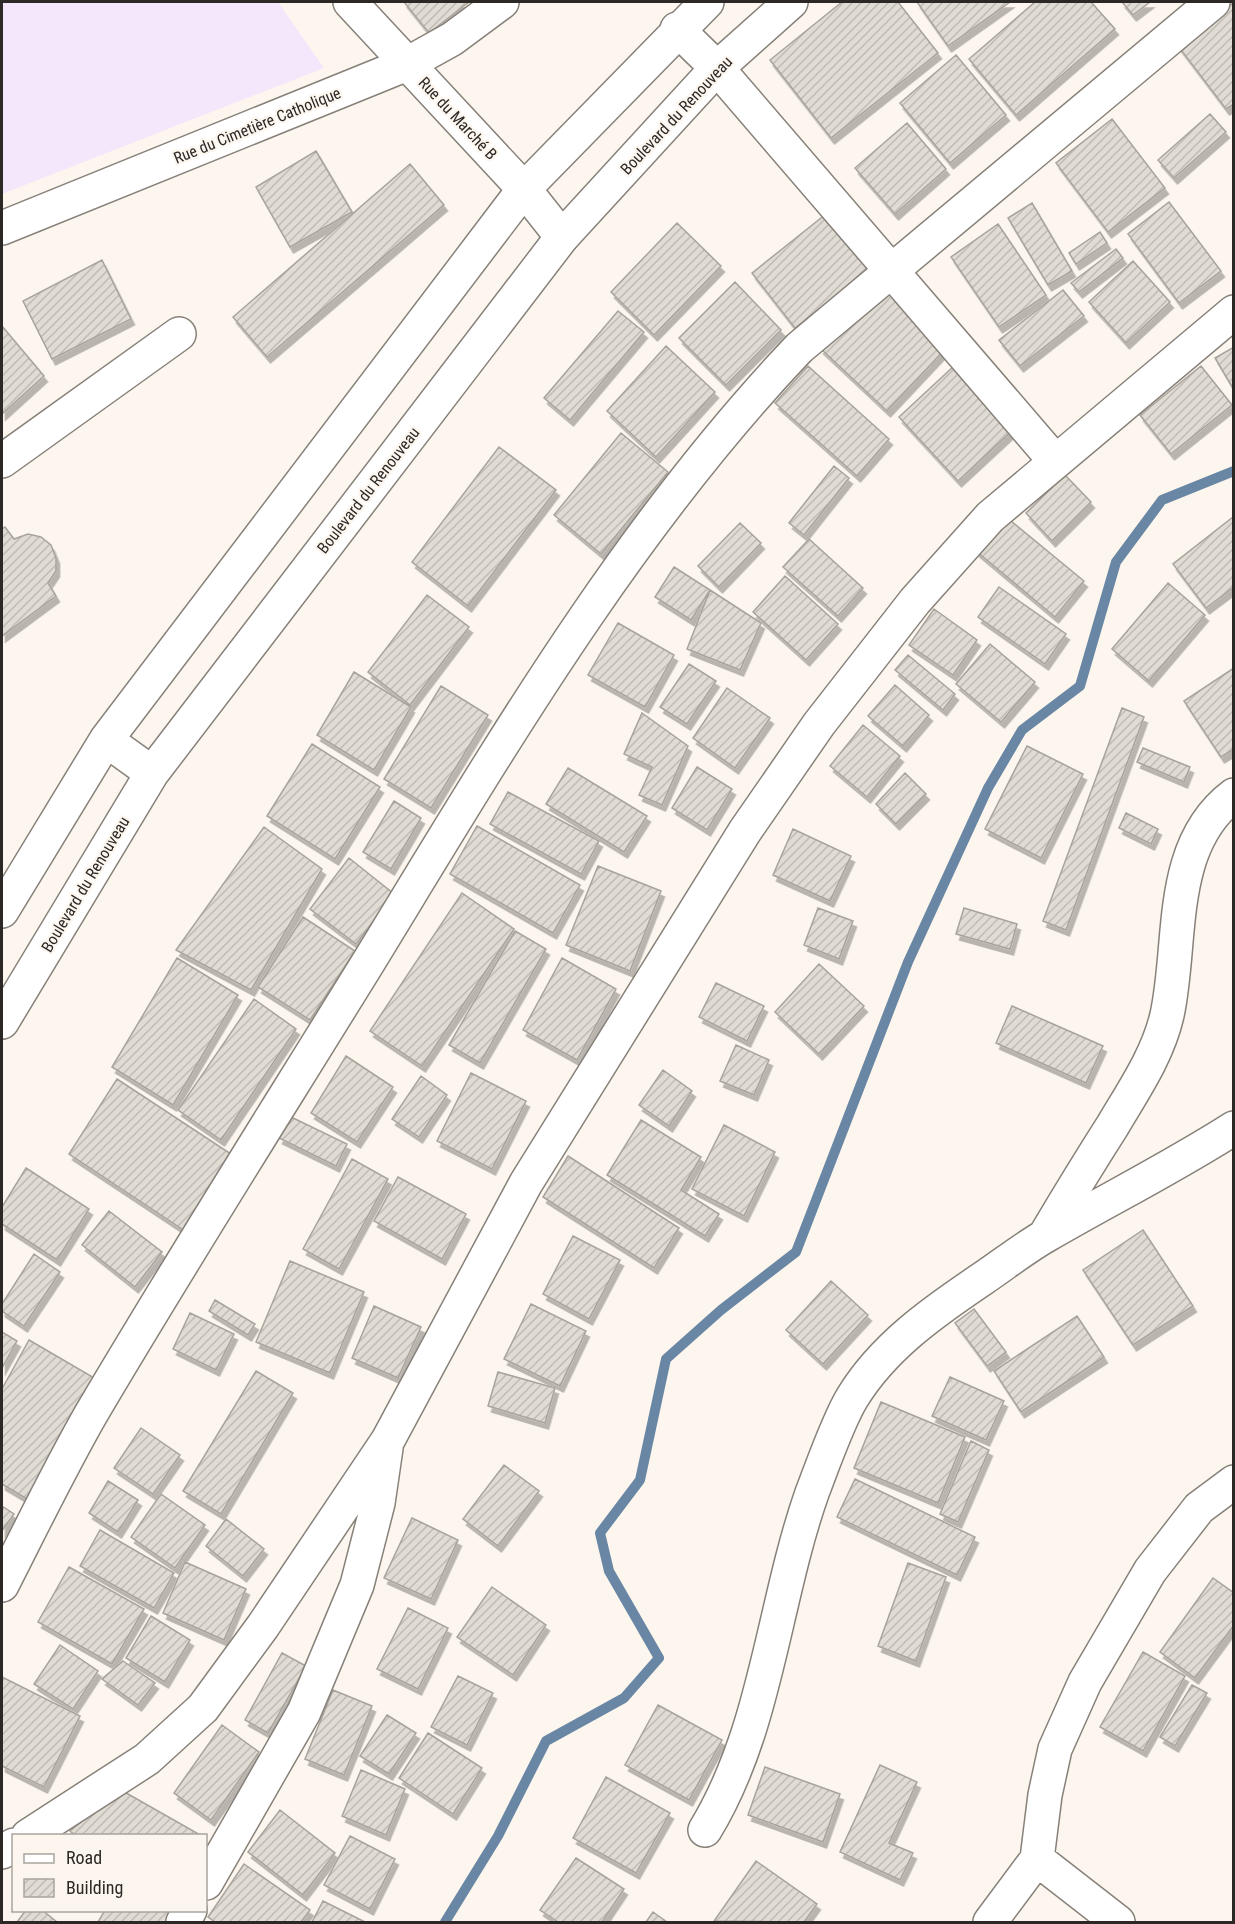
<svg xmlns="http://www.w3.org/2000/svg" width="1235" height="1924" viewBox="0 0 1235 1924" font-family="'Roboto Condensed',sans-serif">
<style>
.commercial{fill:#f5e7fb}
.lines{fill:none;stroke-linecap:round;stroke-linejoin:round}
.stream{stroke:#6987a4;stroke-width:10}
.building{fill:url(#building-hatch);stroke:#a8a39b;stroke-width:1.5;filter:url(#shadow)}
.minor-casing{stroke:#87817a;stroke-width:36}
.highway-casing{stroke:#87817a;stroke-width:36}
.minor{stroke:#fff;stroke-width:33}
.highway{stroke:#fff;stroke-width:33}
.labels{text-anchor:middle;stroke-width:4.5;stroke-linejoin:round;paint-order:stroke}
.street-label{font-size:16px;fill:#2b2825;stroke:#fdf6ee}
</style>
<defs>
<pattern id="building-hatch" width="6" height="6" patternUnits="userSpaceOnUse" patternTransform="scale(1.5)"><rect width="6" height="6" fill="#e0dbd3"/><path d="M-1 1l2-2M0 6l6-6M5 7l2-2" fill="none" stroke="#c0bcb5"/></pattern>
<filter id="shadow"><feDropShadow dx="3.5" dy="6" stdDeviation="0" flood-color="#0004"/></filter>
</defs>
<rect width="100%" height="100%" fill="#fdf6ee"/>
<!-- commercial -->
<path class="commercial" d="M 2,2 L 278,2 L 324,68 L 2,194 Z"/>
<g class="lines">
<!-- stream -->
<path class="stream" d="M 445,1922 L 498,1836 L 546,1741 L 624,1698 L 659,1658 L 609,1571 L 600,1533 L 640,1480 L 666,1359 L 721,1310 L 796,1252 L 908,962 L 988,788 L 1022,730 L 1080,686 L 1116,562 L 1162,500 L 1234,471"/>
</g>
<!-- building -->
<path class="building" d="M 404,2 L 469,2 L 429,33 Z
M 842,2 L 898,2 L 938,53 L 831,138 L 770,60 Z
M 917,2 L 1010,2 L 948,46 Z
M 1035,2 L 1091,2 L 1115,29 L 1016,115 L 969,59 Z
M 1122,2 L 1150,2 L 1133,15 Z
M 1229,2 L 1234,7 L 1234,104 L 1226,109 L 1175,42 Z
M 956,55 L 1006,115 L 950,163 L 900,103 Z
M 1210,114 L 1226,132 L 1174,178 L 1158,160 Z
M 1112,119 L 1165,188 L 1108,232 L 1056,163 Z
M 907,123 L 946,169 L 895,214 L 855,168 Z
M 316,151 L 352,212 L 290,247 L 256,187 Z
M 410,164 L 444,205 L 267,357 L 233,317 Z
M 1169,202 L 1221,271 L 1179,303 L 1128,234 Z
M 1032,203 L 1072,271 L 1048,285 L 1008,218 Z
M 826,214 L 870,269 L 795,328 L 752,273 Z
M 677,223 L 721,266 L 654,335 L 611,292 Z
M 998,224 L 1046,295 L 999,327 L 951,257 Z
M 1100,232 L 1107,243 L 1076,264 L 1069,253 Z
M 1116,249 L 1123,258 L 1079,292 L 1071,283 Z
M 102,260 L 131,319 L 52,359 L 23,301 Z
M 1133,261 L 1170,302 L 1126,343 L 1089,302 Z
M 735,282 L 781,330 L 726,385 L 679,338 Z
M 882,282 L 949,345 L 887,411 L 820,348 Z
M 1063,290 L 1084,316 L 1020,366 L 999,340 Z
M 618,311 L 644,332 L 570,420 L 544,398 Z
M 2,326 L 44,376 L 2,414 Z
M 666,346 L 715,392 L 656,457 L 607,411 Z
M 1234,347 L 1234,390 L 1215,358 Z
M 955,365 L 1014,429 L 958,481 L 899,417 Z
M 808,366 L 889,439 L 857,476 L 775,403 Z
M 1201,366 L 1232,405 L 1171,454 L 1140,415 Z
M 621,433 L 668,472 L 601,554 L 554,515 Z
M 499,447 L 556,490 L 468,606 L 412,562 Z
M 834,466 L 849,478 L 804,535 L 789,523 Z
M 1065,475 L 1091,502 L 1052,541 L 1026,513 Z
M 1005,516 L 1084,581 L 1055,617 L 976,551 Z
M 1233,517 L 1234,587 L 1206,608 L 1173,564 Z
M 740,523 L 761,543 L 719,587 L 698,566 Z
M 5,527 L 14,539 L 28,534 L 41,537 L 51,545 L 56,558 L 56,571 L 48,583 L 56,596 L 2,636 L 2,529 Z
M 809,539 L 863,588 L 838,616 L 783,567 Z
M 674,567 L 710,590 L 691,620 L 655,597 Z
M 785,576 L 838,624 L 806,660 L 753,612 Z
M 1168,583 L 1205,615 L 1149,681 L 1112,649 Z
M 999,587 L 1066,634 L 1045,664 L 978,617 Z
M 710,590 L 761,623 L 740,670 L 687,649 Z
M 427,595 L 469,627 L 410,705 L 368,672 Z
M 934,609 L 977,640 L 953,675 L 909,645 Z
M 618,623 L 674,655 L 645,707 L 588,675 Z
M 990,644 L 1035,682 L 1001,722 L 956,684 Z
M 908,655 L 955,694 L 943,710 L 895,670 Z
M 689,664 L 716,681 L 687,724 L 660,707 Z
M 1234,668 L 1234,749 L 1221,757 L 1184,701 Z
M 354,672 L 411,707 L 374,770 L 317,735 Z
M 895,685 L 929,715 L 903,746 L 868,716 Z
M 441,686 L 488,715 L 431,808 L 384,779 Z
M 727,688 L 770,718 L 735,768 L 693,738 Z
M 1122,708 L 1144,717 L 1066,930 L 1043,921 Z
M 642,713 L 688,746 L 662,805 L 639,795 L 652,767 L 624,754 Z
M 863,725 L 900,756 L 867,797 L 830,766 Z
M 312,744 L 380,787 L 335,859 L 267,816 Z
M 1027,746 L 1083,774 L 1041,858 L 985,829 Z
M 1143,748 L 1190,767 L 1184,782 L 1137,762 Z
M 697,767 L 732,789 L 707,830 L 672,808 Z
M 568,768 L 647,816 L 624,852 L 546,804 Z
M 905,773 L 926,794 L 896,824 L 876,804 Z
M 508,792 L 599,841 L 581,874 L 490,824 Z
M 394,801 L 421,818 L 391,869 L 363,852 Z
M 1126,813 L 1158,829 L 1151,844 L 1119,828 Z
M 477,826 L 580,885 L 553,933 L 450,874 Z
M 264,827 L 322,869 L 251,990 L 176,950 Z
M 793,829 L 851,856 L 830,901 L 773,875 Z
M 349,858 L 394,894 L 356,944 L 310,909 Z
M 598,866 L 661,891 L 630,971 L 566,945 Z
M 462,893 L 514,929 L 422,1066 L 370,1031 Z
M 818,908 L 853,921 L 839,959 L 804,945 Z
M 964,908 L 1017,924 L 1010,949 L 956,934 Z
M 303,917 L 355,951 L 310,1020 L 258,987 Z
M 515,931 L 546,949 L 480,1063 L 449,1045 Z
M 177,958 L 238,995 L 173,1105 L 112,1067 Z
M 562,958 L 616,989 L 577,1060 L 523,1030 Z
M 819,964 L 864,1006 L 819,1054 L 775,1012 Z
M 716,983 L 764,1006 L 747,1041 L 699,1017 Z
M 254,999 L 296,1029 L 221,1140 L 178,1110 Z
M 1012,1006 L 1103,1046 L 1086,1083 L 996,1043 Z
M 736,1045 L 769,1060 L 754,1095 L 720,1081 Z
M 346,1056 L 393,1087 L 357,1142 L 311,1113 Z
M 663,1070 L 692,1091 L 669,1126 L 639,1105 Z
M 471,1073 L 526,1101 L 492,1169 L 437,1141 Z
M 421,1076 L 447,1095 L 419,1137 L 392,1119 Z
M 117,1079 L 234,1156 L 185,1231 L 69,1154 Z
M 289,1116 L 347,1144 L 336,1166 L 279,1138 Z
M 641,1120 L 701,1157 L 681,1190 L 719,1214 L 705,1236 L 607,1175 Z
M 724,1125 L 775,1152 L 744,1216 L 692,1189 Z
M 568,1156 L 679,1228 L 654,1268 L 543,1197 Z
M 352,1159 L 388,1179 L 339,1269 L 303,1249 Z
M 26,1168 L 89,1209 L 57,1260 L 2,1224 L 2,1207 Z
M 398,1177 L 466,1214 L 442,1259 L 374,1221 Z
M 109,1211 L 162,1252 L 135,1287 L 82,1245 Z
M 1143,1230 L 1193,1306 L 1133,1345 L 1083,1270 Z
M 573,1236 L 620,1260 L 589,1319 L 543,1294 Z
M 34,1254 L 60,1272 L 24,1326 L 2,1311 L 2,1304 Z
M 290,1261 L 364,1292 L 330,1373 L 256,1342 Z
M 831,1281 L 868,1315 L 823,1364 L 786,1330 Z
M 215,1300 L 255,1324 L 248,1335 L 209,1311 Z
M 531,1304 L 586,1331 L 560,1386 L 504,1359 Z
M 374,1306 L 421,1327 L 398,1378 L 352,1358 Z
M 974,1309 L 1006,1352 L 987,1366 L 955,1323 Z
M 190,1313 L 234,1334 L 216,1370 L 173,1349 Z
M 1077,1316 L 1104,1357 L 1021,1412 L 994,1371 Z
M 2,1332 L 17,1341 L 2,1368 Z
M 29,1340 L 96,1379 L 27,1499 L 2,1484 L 2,1389 Z
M 256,1371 L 293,1393 L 221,1514 L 183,1491 Z
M 498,1372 L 555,1388 L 545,1423 L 488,1406 Z
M 950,1377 L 1004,1401 L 986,1440 L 932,1416 Z
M 881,1402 L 965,1437 L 938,1503 L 854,1468 Z
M 141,1428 L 180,1455 L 153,1494 L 114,1468 Z
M 971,1441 L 989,1450 L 958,1522 L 940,1514 Z
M 504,1465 L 539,1491 L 498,1546 L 463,1519 Z
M 855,1479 L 975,1537 L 957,1575 L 837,1517 Z
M 108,1481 L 138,1500 L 118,1532 L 89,1513 Z
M 161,1494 L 205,1525 L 175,1568 L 131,1537 Z
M 2,1506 L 14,1514 L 2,1531 Z
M 412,1518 L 458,1540 L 431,1599 L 384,1578 Z
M 226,1519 L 264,1549 L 243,1576 L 206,1546 Z
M 100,1530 L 174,1573 L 154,1608 L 80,1566 Z
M 185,1562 L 246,1589 L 224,1640 L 163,1613 Z
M 908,1563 L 946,1577 L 916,1661 L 878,1646 Z
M 69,1567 L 144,1609 L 112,1664 L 38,1622 Z
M 1213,1578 L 1234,1593 L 1234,1625 L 1195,1678 L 1160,1652 Z
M 492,1587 L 546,1625 L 513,1675 L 457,1637 Z
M 408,1608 L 448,1628 L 418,1689 L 377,1669 Z
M 151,1616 L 190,1640 L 165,1682 L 126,1658 Z
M 60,1645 L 98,1671 L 73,1709 L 34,1684 Z
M 1143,1652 L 1185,1676 L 1143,1751 L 1100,1727 Z
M 282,1653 L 306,1666 L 268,1733 L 245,1720 Z
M 123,1661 L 155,1683 L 138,1705 L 102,1679 Z
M 458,1676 L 493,1693 L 467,1745 L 431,1727 Z
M 2,1677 L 80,1716 L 44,1787 L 2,1766 Z
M 1192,1685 L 1207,1693 L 1175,1746 L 1160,1737 Z
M 333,1690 L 372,1706 L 344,1775 L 305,1759 Z
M 658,1705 L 722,1740 L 689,1800 L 625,1765 Z
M 387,1715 L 416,1733 L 389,1774 L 360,1756 Z
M 222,1725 L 259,1752 L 211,1820 L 174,1793 Z
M 428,1733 L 482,1768 L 453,1814 L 399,1778 Z
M 880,1765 L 917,1782 L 889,1843 L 913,1853 L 900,1880 L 840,1852 Z
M 765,1767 L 840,1794 L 823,1842 L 748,1815 Z
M 361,1770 L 405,1789 L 386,1835 L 342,1816 Z
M 606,1777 L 670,1813 L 636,1873 L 573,1838 Z
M 121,1790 L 202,1836 L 76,1836 L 70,1831 Z
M 280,1810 L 335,1853 L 303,1895 L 248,1852 Z
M 350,1836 L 395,1859 L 370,1909 L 324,1885 Z
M 576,1858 L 624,1889 L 602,1922 L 558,1922 L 540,1910 Z
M 756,1861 L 817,1904 L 804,1922 L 714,1921 Z
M 244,1864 L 310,1910 L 301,1922 L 215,1922 L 208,1917 Z
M 323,1901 L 365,1922 L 312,1922 Z
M 26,1910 L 42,1910 L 57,1922 L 17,1922 Z
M 105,1910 L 173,1910 L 166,1922 L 98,1922 Z
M 653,1912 L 667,1922 L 646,1922 Z"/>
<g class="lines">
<defs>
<path id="minor" d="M 350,2 L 524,189 L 562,237
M 677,29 L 717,68 L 1055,461
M 2,228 L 407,64 L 452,39 L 502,2
M 2,461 L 179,334
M 1046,1234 C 1068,1197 1090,1161 1113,1125 C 1133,1091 1158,1055 1167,1015 C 1183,943 1166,846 1234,795
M 2,1585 C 31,1528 59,1470 91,1414 C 180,1263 274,1115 366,966 C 497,752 625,531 799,348 L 1213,2
M 705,1830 C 767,1728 773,1604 812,1493 C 822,1467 838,1421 852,1398 C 883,1347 933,1312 982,1279 C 1003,1265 1024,1248 1047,1235 C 1109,1199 1173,1167 1234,1128
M 28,1836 L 147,1759 L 203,1708 L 263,1626 L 388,1440 L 526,1183 L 745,831 L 819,724 L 915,601 L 990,517 L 1234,312
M 2,1852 L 14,1845
M 1037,1859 L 1045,1795 L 1055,1749 L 1085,1682 L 1150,1571 L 1199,1508 L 1234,1482
M 206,1883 L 304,1712 L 357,1585 L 378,1503 L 386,1448
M 183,1922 L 190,1910
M 990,1922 L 1037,1859 L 1118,1922"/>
<path id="highway" d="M 106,740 L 152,773
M 2,911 L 106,740 L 524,189 L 707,2
M 2,1022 L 152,773 L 562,237 L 717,68 L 791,2"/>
</defs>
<!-- minor casing -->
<use href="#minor" class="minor-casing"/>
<!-- highway casing -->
<use href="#highway" class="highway-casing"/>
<!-- minor -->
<use href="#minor" class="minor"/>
<!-- highway -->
<use href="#highway" class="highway"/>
</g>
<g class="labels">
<!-- street labels -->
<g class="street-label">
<text transform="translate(676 115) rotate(-47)" y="6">Boulevard du Renouveau</text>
<text transform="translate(458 118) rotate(47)" y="6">Rue du Marché B</text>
<text transform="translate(257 125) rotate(-22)" y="6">Rue du Cimetière Catholique</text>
<text transform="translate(368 490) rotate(-52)" y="6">Boulevard du Renouveau</text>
<text transform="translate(85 884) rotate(-59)" y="6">Boulevard du Renouveau</text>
</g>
</g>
<!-- border -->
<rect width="1235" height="1924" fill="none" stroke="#2b2825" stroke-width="6"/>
<!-- legend -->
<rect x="12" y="1834" width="195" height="78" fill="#fdf6ee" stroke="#a9a49e" stroke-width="1.5"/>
<rect x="24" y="1854" width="30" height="9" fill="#ffffff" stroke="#a9a49e" stroke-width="1.5"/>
<text x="66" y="1864" font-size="18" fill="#2b2825">Road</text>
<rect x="24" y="1879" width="30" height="18" fill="url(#building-hatch)" stroke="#a9a49e" stroke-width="1.5"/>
<text x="66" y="1894" font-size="18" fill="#2b2825">Building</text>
</svg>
